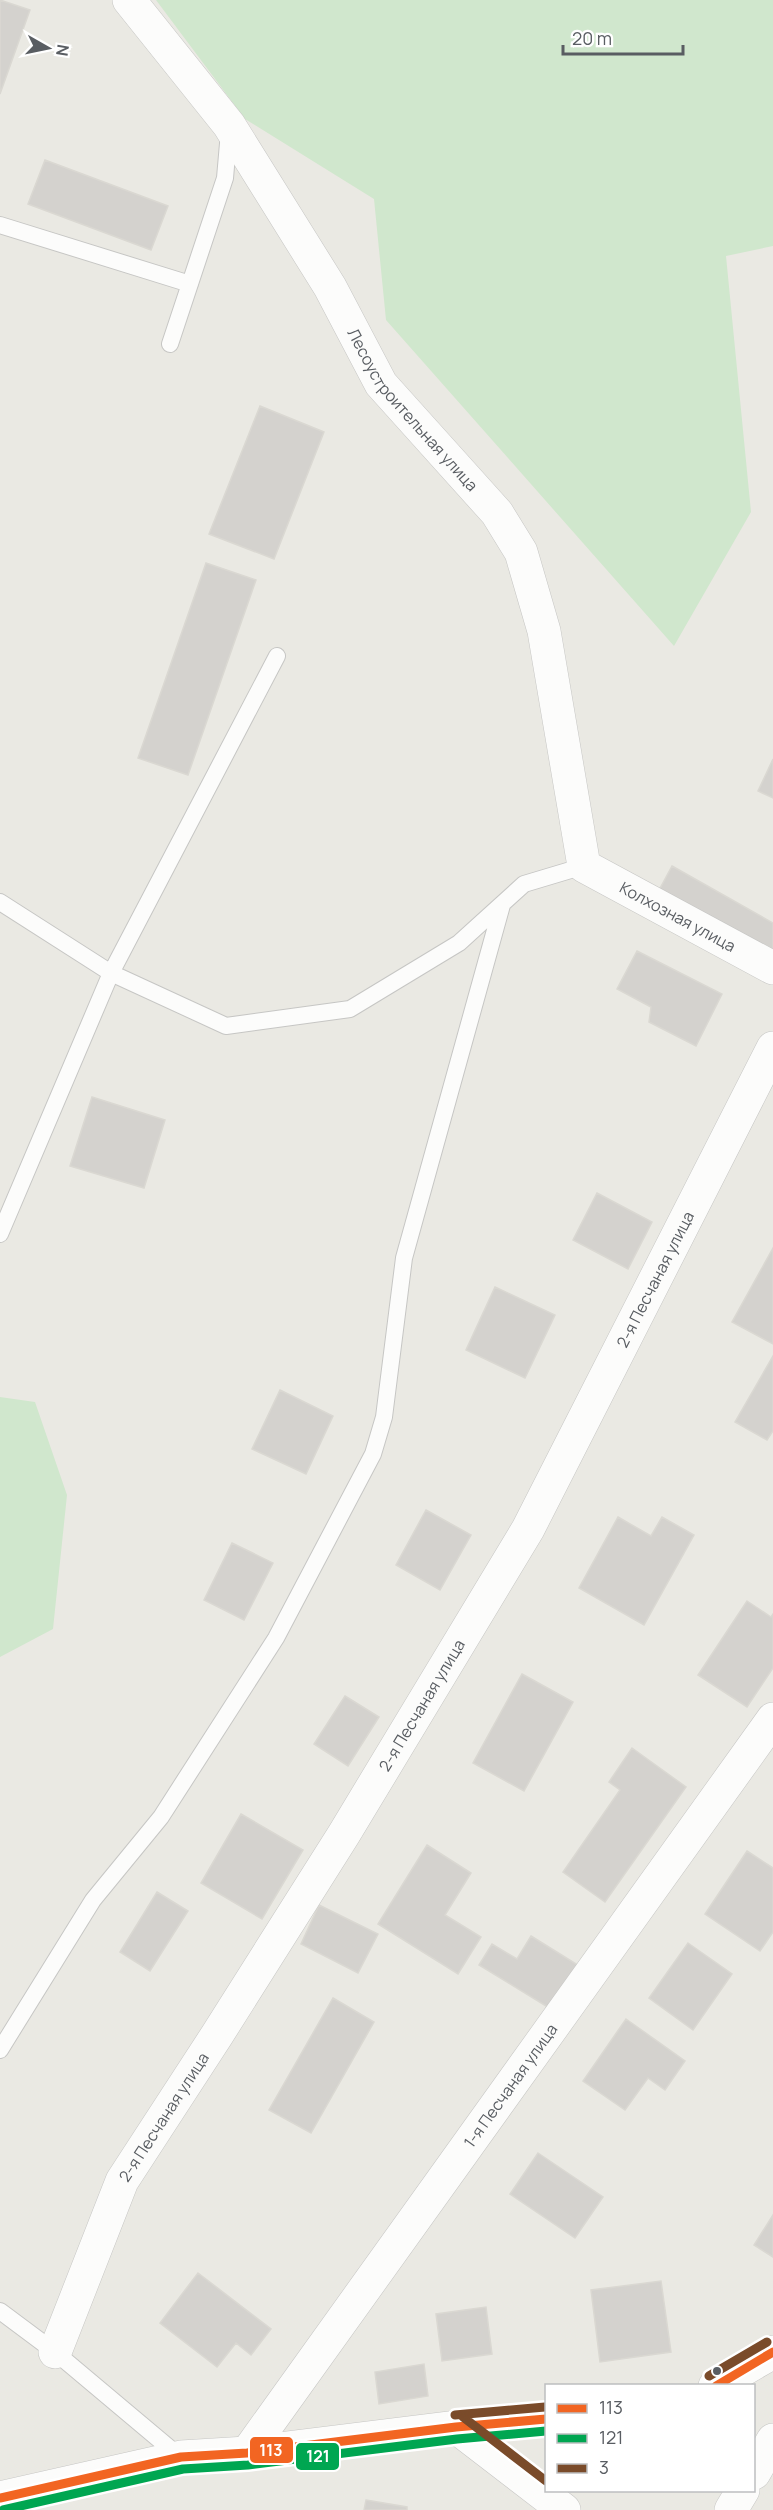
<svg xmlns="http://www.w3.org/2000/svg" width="773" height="2510" viewBox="0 0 773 2510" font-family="Manrope,sans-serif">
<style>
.green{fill:#d0e7cd}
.building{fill:#d4d2ce;stroke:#dad8d2;stroke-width:1.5}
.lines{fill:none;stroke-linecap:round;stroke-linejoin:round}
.service-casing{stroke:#c6c6c4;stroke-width:18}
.minor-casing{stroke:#c6c6c4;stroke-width:34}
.tertiary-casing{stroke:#c6c6c4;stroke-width:34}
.service{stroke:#fcfcfb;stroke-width:16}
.minor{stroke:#fcfcfb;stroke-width:33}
.tertiary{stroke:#fcfcfb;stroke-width:33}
.bus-1-casing{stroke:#fff;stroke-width:14}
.bus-2-casing{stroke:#fff;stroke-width:14}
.bus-3-casing{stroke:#fff;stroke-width:14}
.bus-1{stroke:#f26522;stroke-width:9}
.bus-2{stroke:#00a651;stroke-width:9}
.bus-3{stroke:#7a4b2a;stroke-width:9}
.bus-dot{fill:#595d62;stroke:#fff;stroke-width:2}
.labels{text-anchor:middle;stroke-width:4.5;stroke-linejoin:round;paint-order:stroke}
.street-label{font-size:16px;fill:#595d62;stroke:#fff}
.line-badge{stroke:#fff;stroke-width:2}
.badge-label{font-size:16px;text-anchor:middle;font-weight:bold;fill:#fff}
</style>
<rect width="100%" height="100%" fill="#eae9e3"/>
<!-- green -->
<path class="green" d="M 156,0 L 773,0 L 773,246 L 726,256 L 751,512 L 674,646 L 386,320 L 374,199 L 245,119 Z
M 0,1397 L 35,1402 L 67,1495 L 53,1629 L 0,1657 Z"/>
<!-- building -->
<path class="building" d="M 0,0 L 30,10 L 0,94 Z
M 45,160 L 168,206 L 151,250 L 28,204 Z
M 260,406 L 324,432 L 274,559 L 209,534 Z
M 206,563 L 256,580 L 188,775 L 138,758 Z
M 773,759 L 773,798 L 758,791 Z
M 672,866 L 773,923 L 773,960 L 657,894 Z
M 637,951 L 722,994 L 696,1046 L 649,1022 L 651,1007 L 617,989 Z
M 92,1097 L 165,1120 L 144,1188 L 70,1166 Z
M 597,1193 L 652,1222 L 628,1269 L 573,1240 Z
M 773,1248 L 773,1344 L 732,1322 Z
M 495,1287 L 555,1315 L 525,1378 L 466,1350 Z
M 773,1356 L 773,1431 L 767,1440 L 735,1422 Z
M 280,1390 L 333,1416 L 306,1474 L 252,1449 Z
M 426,1510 L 471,1535 L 440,1590 L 396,1565 Z
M 618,1517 L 651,1536 L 662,1517 L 694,1535 L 644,1625 L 579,1588 Z
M 232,1543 L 273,1563 L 244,1620 L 204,1600 Z
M 747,1601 L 771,1617 L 773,1614 L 773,1668 L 747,1707 L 698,1675 Z
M 522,1674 L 573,1702 L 524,1791 L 473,1763 Z
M 345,1696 L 379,1717 L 348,1766 L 314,1744 Z
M 632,1748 L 686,1787 L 605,1902 L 563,1872 L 620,1790 L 609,1782 Z
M 241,1814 L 303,1850 L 262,1919 L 201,1883 Z
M 427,1845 L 471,1873 L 445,1915 L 481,1937 L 458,1974 L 378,1924 Z
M 747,1851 L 773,1868 L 773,1932 L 760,1951 L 705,1914 Z
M 157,1892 L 188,1911 L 150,1971 L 120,1952 Z
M 319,1905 L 378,1934 L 358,1973 L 301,1944 Z
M 531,1936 L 594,1975 L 551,2009 L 479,1965 L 492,1944 L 517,1959 Z
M 688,1943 L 732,1974 L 693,2030 L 649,1998 Z
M 333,1998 L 374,2022 L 311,2133 L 269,2110 Z
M 626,2019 L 685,2061 L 665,2090 L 648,2078 L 625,2110 L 583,2081 Z
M 538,2153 L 603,2197 L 575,2238 L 510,2194 Z
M 773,2215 L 773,2257 L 754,2245 Z
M 198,2273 L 271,2329 L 251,2355 L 236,2343 L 217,2367 L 160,2323 Z
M 661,2281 L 671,2352 L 600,2362 L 591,2290 Z
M 486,2307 L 492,2354 L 442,2361 L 436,2314 Z
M 424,2364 L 428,2396 L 379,2404 L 375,2372 Z
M 366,2500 L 407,2507 L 407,2510 L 364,2510 Z"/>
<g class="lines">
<defs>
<path id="service" d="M 0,225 L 190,284
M 170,344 L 225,178 L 229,132
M 0,902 L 111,973 L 226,1026 L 350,1009 L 459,943 L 524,884 L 584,866
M 0,1234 L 111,973 L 277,656
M 0,2050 L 93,1900 L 161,1817 L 276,1638 L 373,1454 L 384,1417 L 404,1258 L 502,905
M 0,2311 L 55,2352 L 180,2457"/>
<g id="minor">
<path id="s1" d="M 129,0 L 229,125 L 330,287 L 381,384 L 497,513 L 521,552 L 544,631 L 584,866 L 773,968"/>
<path id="s2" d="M 55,2352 L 122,2181 L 217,2035 L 344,1834 L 528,1529 L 773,1048"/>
<path d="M 456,2427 L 564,2510"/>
<path id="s3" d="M 247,2453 L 773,1719"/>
<path d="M 754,2473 L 773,2440"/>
<path d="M 731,2510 L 743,2490"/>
</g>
<path id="tertiary" d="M 715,2386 L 773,2352
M 0,2498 L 181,2457 L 247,2453 L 456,2427 L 546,2419"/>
</defs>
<!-- service casing -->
<use href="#service" class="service-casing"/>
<!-- minor casing -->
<use href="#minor" class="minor-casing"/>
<!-- tertiary casing -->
<use href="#tertiary" class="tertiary-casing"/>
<!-- service -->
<use href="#service" class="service"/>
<!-- minor -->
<use href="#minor" class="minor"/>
<!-- tertiary -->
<use href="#tertiary" class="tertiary"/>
<defs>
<path id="bus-1" d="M 716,2386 L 773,2352
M 0,2498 L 181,2457 L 247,2453 L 456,2427 L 546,2419"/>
<path id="bus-2" d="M 3,2510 L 183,2469 L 248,2465 L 457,2439 L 546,2431"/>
<path id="bus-3" d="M 709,2376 L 767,2342
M 455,2415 L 545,2407
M 463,2417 L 546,2481"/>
</defs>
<!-- bus-1 casing -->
<use href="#bus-1" class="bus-1-casing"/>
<!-- bus-2 casing -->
<use href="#bus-2" class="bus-2-casing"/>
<!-- bus-3 casing -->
<use href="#bus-3" class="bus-3-casing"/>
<!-- bus-1 -->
<use href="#bus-1" class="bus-1"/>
<!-- bus-2 -->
<use href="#bus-2" class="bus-2"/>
<!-- bus-3 -->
<use href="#bus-3" class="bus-3"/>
</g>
<!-- markers -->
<circle class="bus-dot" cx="717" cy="2371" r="5"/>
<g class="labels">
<!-- street labels -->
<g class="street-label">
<text dy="6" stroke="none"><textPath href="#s1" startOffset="500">Лесоустроительная улица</textPath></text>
<text dy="6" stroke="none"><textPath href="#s1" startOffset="1107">Колхозная улица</textPath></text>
<text dy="6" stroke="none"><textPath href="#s2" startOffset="1232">2-я Песчаная улица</textPath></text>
<text dy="6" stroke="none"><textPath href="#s2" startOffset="746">2-я Песчаная улица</textPath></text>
<text dy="6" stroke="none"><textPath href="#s3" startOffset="452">1-я Песчаная улица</textPath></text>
<text dy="6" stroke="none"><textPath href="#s2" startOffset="260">2-я Песчаная улица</textPath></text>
</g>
</g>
<g class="line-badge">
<rect x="249" y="2436" width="45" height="28" rx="6" fill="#f26522"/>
<rect x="295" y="2442" width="45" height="29" rx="6" fill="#00a651"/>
</g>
<g class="badge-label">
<text x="271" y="2456">113</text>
<text x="318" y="2462">121</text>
</g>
<!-- legend -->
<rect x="545" y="2384" width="210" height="108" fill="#ffffff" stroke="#bdbec0" stroke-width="1.5"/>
<rect x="557" y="2404" width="30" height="9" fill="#f26522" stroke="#bdbec0" stroke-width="1.5"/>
<text x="599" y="2414" font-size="18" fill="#595d62">113</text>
<rect x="557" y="2434" width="30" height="9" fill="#00a651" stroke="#bdbec0" stroke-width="1.5"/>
<text x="599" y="2444" font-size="18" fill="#595d62">121</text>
<rect x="557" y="2464" width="30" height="9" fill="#7a4b2a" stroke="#bdbec0" stroke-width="1.5"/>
<text x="599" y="2474" font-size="18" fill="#595d62">3</text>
<!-- north arrow -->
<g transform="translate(48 48) rotate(99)" stroke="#ffffff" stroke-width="4.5" paint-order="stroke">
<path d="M0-4.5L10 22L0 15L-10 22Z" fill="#595d62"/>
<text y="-9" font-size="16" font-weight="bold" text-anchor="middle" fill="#595d62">N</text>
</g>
<!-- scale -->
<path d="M563 45v9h120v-9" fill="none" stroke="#595d62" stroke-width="3"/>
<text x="572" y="45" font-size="18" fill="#595d62" stroke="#ffffff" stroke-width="4.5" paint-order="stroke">20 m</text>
</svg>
